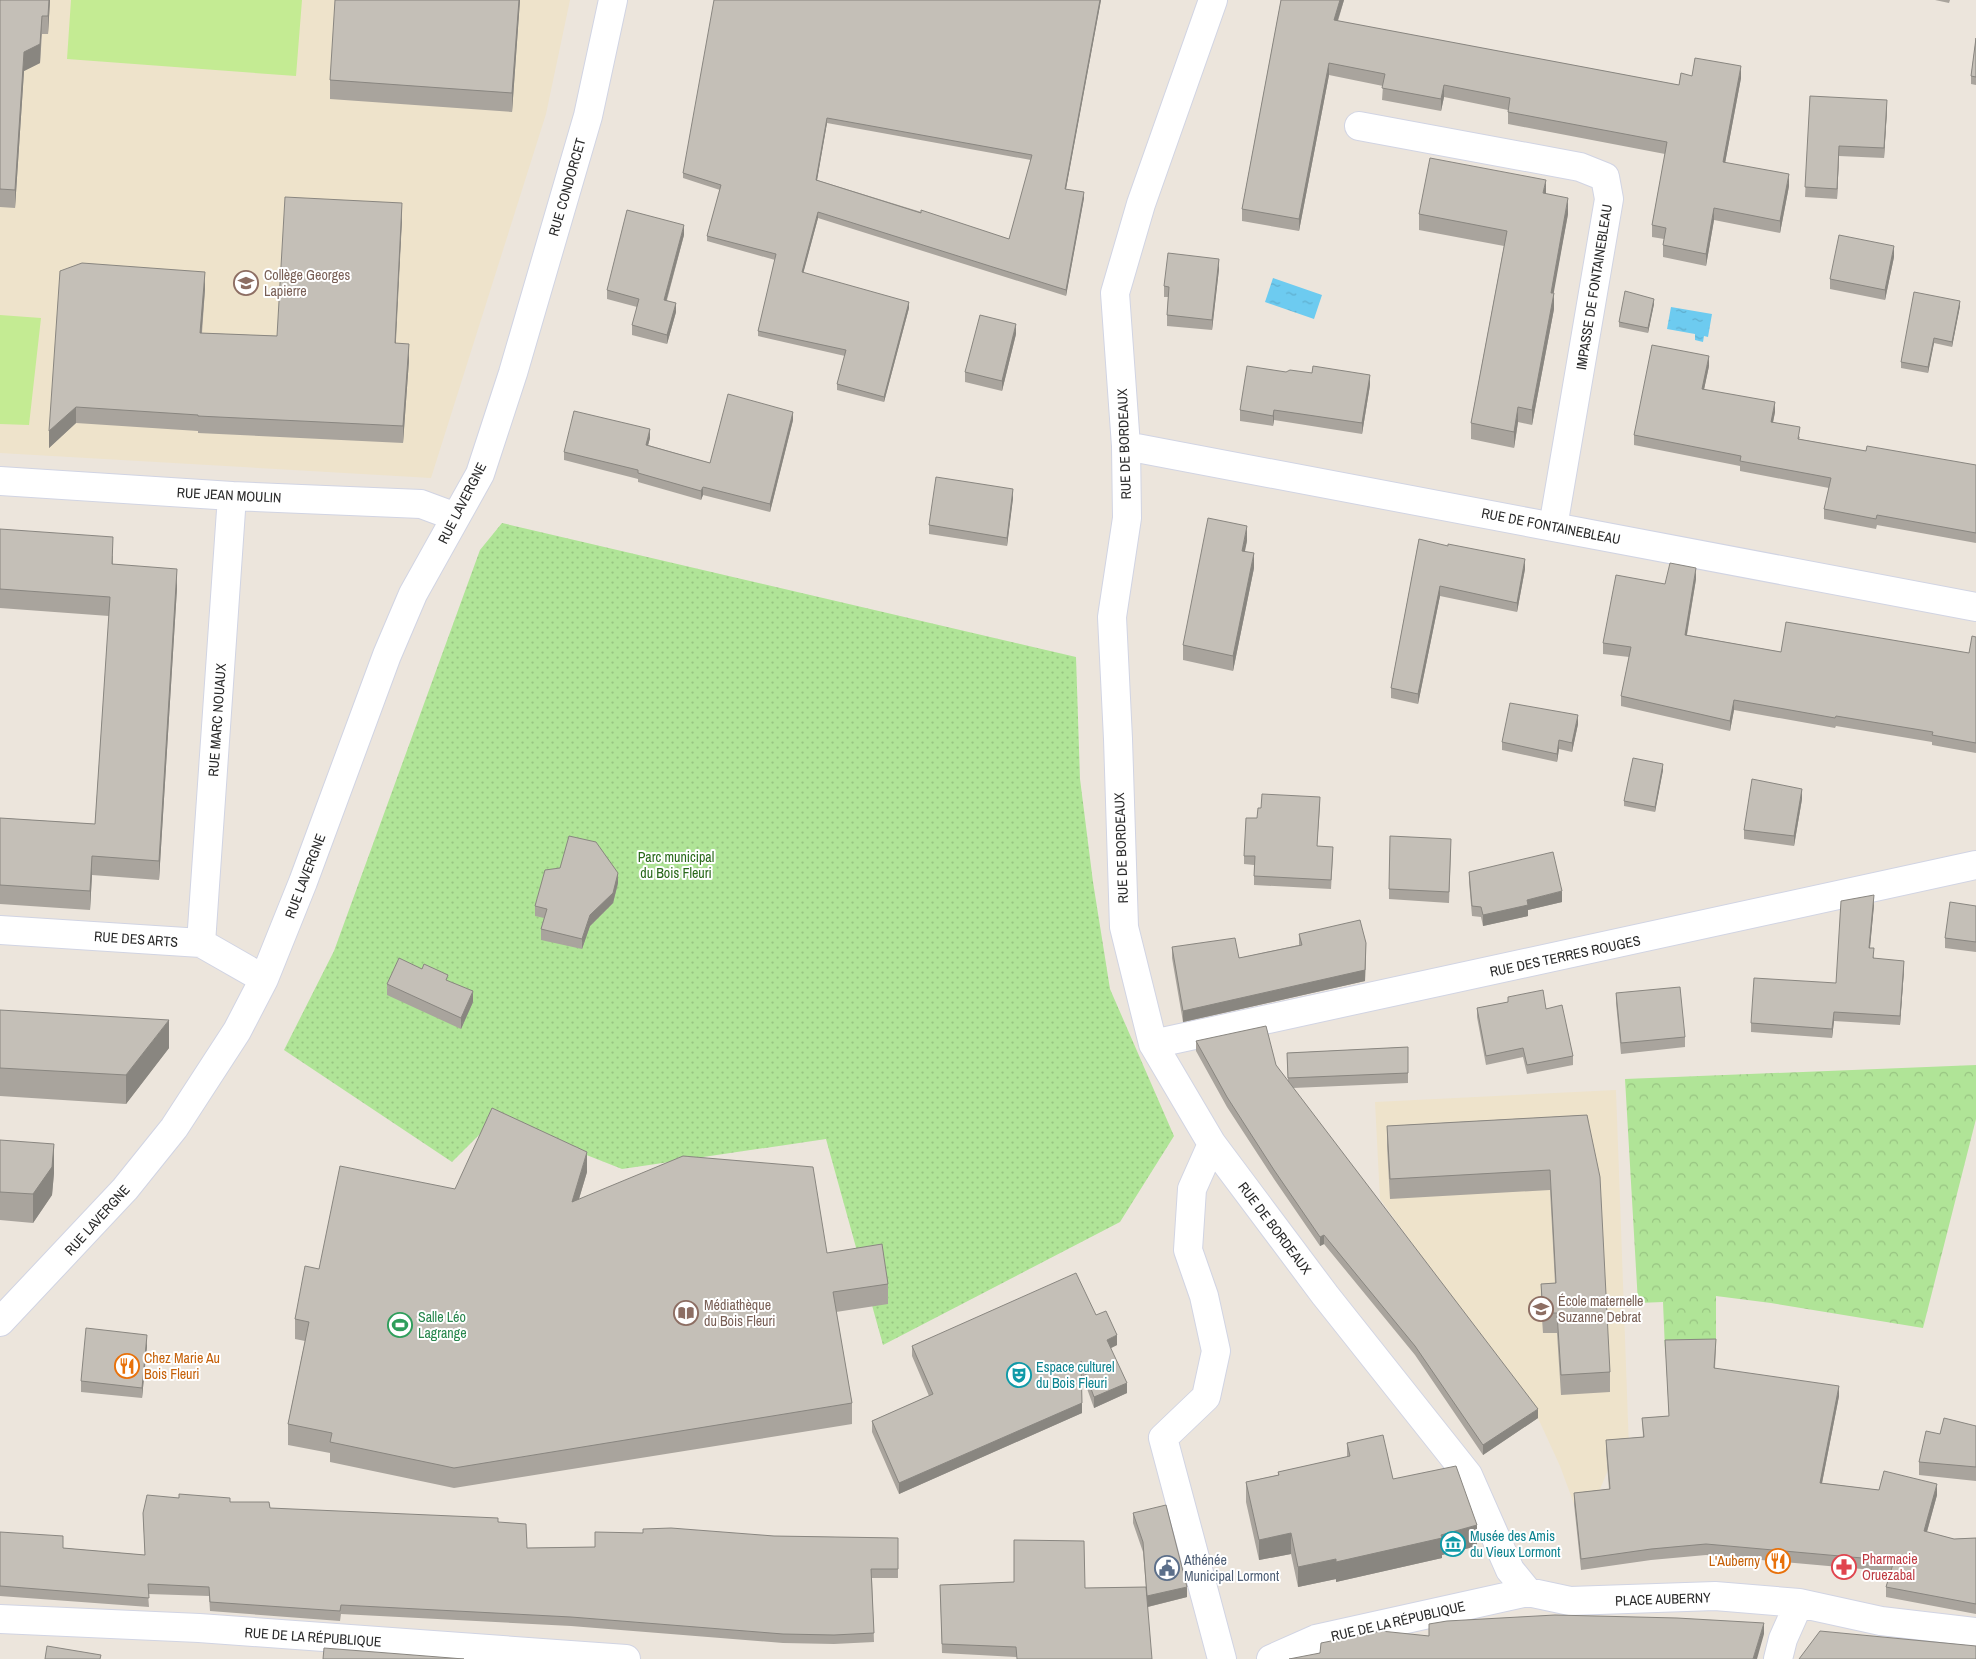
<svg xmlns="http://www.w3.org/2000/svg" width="1976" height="1659" viewBox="0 0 1976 1659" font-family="'Archivo Narrow',sans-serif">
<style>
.education{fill:#eee3cb}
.grass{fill:url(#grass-dots)}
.forest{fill:url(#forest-crowns)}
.pitch{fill:#c4eb93}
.water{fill:url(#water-ripples)}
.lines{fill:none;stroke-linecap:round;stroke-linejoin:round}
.minor-casing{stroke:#d1d4e3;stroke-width:30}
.minor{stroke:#fff;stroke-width:28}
.wall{fill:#a9a49d;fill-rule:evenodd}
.shaded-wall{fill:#898680}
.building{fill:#c4bfb7;stroke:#898680;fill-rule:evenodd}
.labels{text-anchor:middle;stroke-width:4;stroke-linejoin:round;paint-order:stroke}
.street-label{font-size:14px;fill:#2a2a2a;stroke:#fff}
.education-label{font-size:14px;fill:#785e54;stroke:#fff;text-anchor:start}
.park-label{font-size:14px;fill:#286819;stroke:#fff}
.leisure-label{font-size:14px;fill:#27864d;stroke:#fff;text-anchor:start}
.food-label{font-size:14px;fill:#c56008;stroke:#fff;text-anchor:start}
.culture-label{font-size:14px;fill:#0d838f;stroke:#fff;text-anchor:start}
.health-label{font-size:14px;fill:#be3a42;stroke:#fff;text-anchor:start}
.service-label{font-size:14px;fill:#4e5e75;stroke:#fff;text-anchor:start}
</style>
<defs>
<pattern id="grass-dots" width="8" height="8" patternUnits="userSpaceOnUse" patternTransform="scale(1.25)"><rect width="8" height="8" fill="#b0e497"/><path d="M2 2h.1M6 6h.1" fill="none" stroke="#98c482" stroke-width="1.8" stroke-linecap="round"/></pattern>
<pattern id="forest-crowns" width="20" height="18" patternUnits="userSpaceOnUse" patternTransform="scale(1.25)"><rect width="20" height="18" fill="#b0e497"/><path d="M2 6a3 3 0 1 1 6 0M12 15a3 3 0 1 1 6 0" fill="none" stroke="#98c482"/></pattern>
<pattern id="water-ripples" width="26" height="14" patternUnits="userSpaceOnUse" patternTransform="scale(1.25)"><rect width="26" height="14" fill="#6dcbf0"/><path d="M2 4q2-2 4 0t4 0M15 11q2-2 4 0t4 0" fill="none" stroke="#5faece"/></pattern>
</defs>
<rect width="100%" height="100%" fill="#ece5dc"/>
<!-- education -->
<path class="education" d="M 0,0 L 570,0 L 546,114 L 431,478 L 0,453 Z
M 1616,1090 L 1629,1449 L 1606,1451 L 1608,1470 L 1595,1501 L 1574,1504 L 1560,1466 L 1538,1418 L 1380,1199 L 1375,1102 Z"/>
<!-- grass -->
<path class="grass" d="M 502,523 L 1076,657 L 1080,779 L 1093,882 L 1110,989 L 1174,1136 L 1120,1222 L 883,1345 L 826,1139 L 622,1169 L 495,1119 L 452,1162 L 284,1050 L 334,951 L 480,550 Z"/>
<!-- forest -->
<path class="forest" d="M 1976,1065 L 1976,1119 L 1923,1328 L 1771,1303 L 1716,1296 L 1716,1349 L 1665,1350 L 1663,1302 L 1638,1303 L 1625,1079 Z"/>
<!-- pitch -->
<path class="pitch" d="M 71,0 L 302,0 L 296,76 L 67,59 Z
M 0,315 L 41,318 L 29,425 L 0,424 Z"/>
<!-- water -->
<path class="water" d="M 1273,278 L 1322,295 L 1314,319 L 1265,302 Z
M 1671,307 L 1712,314 L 1708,337 L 1704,336 L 1703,342 L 1695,340 L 1695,334 L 1667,329 Z"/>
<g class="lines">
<defs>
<path id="minor" d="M 1213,0 L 1141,204 L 1115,293 L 1126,446 L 1127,518 L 1112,617 L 1118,739 L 1124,927 L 1153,1044 L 1212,1144 L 1325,1295 L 1468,1475 L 1510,1570 L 1528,1592
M 1359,126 L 1580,167 L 1605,177 L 1609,199 L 1553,527
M 1126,446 L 1976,607
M 0,481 L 232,496 L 421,504 L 456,517
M 0,930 L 201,943 L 264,979
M 201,943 L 232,496
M 1153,1044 L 1976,865
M 1212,1144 L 1192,1189 L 1188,1250 L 1204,1296 L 1216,1351 L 1206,1397 L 1163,1438 L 1222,1659
M 0,1322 L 125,1189 L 174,1128 L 237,1031 L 264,979 L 303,882 L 387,655 L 413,594 L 480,474 L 513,373 L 588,116 L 613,0
M 0,1619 L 199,1628 L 626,1659
M 1271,1659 L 1316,1639 L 1528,1592 L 1570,1601 L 1715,1596 L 1799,1603 L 1881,1621 L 1976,1632
M 1778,1659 L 1783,1639 L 1799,1603"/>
</defs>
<!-- minor casing -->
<use href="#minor" class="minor-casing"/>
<!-- minor -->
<use href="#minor" class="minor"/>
</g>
<!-- wall -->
<path class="wall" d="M 0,0 L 50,0 L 48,34 L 42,34 L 40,63 L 24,71 L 15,208 L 0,207 Z
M 520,0 L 512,112 L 330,99 L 330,80 Z
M 1101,0 L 1066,189 L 1084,198 L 1066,296 L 818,218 L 803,273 L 909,308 L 884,402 L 837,390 L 837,384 L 845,356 L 758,336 L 758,331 L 775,260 L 707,241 L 707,236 L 720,190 L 683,178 L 683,173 ZM 827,123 L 1031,160 L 1009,239 L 817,180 Z
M 1281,0 L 1344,0 L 1338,21 L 1679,85 L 1692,76 L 1741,78 L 1725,163 L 1789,186 L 1780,233 L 1714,220 L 1706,266 L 1663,257 L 1663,245 L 1664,239 L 1652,237 L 1652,225 L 1665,154 L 1508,124 L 1508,110 L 1444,97 L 1441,111 L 1382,100 L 1383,86 L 1329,75 L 1299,231 L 1242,221 L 1242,209 Z
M 1935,0 L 1950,0 L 1949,3 Z
M 1976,38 L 1976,85 L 1971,84 L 1971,76 Z
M 1810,96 L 1887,110 L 1884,158 L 1839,156 L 1837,199 L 1805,197 Z
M 1546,194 L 1568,214 L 1553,293 L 1554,309 L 1532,425 L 1518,422 L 1514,448 L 1471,439 L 1471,423 L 1504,246 L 1419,230 L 1419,214 Z
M 402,219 L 395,343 L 409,360 L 403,443 L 198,433 L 198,431 L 76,423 L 49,448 L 49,431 L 205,289 L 202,333 L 277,336 Z
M 684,235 L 667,300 L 676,312 L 667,344 L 632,335 L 632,325 L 637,307 L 607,299 L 607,290 Z
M 1894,257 L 1885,300 L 1830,289 L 1830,279 Z
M 1219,269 L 1212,330 L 1167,326 L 1167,315 L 1168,297 L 1164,297 L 1164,286 Z
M 1654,304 L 1648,333 L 1619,327 L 1619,322 Z
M 1960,306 L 1952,347 L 1934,343 L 1928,373 L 1901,368 L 1901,362 Z
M 1016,334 L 1002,391 L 965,382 L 965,372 Z
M 1709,366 L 1704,389 L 1775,412 L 1773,422 L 1800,437 L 1799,439 L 1866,451 L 1976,465 L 1976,543 L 1877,525 L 1876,529 L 1824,519 L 1824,509 L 1829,488 L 1740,471 L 1740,466 L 1634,445 L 1634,435 Z
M 1370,385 L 1362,434 L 1274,420 L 1273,426 L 1240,421 L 1240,410 Z
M 793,420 L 770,512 L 703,495 L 701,500 L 638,482 L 638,479 L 564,460 L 564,452 L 650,438 L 648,445 L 710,463 Z
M 1013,498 L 1007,546 L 929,534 L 929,525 Z
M 0,529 L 113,556 L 113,564 L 177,588 L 159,880 L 92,875 L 90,910 L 0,904 L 0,818 L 95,824 L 109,616 L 0,608 Z
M 1419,539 L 1525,569 L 1517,612 L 1440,596 L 1418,704 L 1391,698 L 1391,688 Z
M 1247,541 L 1244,551 L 1254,568 L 1233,671 L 1183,660 L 1183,645 Z
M 1696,579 L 1687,635 L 1781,652 L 1969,653 L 1976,637 L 1976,753 L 1932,745 L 1932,742 L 1836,726 L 1835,728 L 1734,710 L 1730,731 L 1621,706 L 1621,696 L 1629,657 L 1603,654 L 1603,643 L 1665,584 Z
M 1578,724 L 1572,752 L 1559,749 L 1557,762 L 1502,750 L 1502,742 Z
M 1663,770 L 1655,812 L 1624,806 L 1624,801 Z
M 1802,799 L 1794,846 L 1744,839 L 1744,830 Z
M 1320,806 L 1317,846 L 1333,855 L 1331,889 L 1254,885 L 1254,865 L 1244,864 L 1244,856 L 1257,818 Z
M 1451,849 L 1449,903 L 1389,899 L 1389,889 Z
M 1469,872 L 1562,902 L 1528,910 L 1528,916 L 1483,926 L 1481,917 L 1472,916 L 1469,882 Z
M 618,883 L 613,903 L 590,926 L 582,949 L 541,940 L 541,929 L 544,918 L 535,916 L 535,906 Z
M 1874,905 L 1870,948 L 1874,958 L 1904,970 L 1900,1025 L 1834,1021 L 1832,1038 L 1751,1032 L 1751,1023 L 1836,983 Z
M 1976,906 L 1976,952 L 1945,948 L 1945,938 Z
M 1299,934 L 1366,953 L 1365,981 L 1183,1022 L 1172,958 L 1172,947 L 1239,958 L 1299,945 Z
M 448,981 L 473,1002 L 461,1029 L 387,995 L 387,984 Z
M 1616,993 L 1685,1037 L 1685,1047 L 1621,1054 L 1616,1003 Z
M 1508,997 L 1546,1009 L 1573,1056 L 1573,1065 L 1527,1074 L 1523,1057 L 1486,1065 L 1477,1017 L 1477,1008 L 1508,1002 Z
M 0,1010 L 169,1048 L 126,1104 L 0,1096 Z
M 1196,1041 L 1276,1065 L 1288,1081 L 1287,1053 L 1408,1047 L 1408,1083 L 1293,1088 L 1538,1418 L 1483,1455 L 1415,1355 L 1324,1244 L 1320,1246 L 1274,1179 L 1227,1107 L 1196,1051 Z
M 1587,1115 L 1610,1372 L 1610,1392 L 1561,1395 L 1557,1333 L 1543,1333 L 1541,1304 L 1541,1284 L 1555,1283 L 1550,1190 L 1390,1199 L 1387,1146 L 1387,1126 Z
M 0,1140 L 54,1173 L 52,1195 L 33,1223 L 0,1220 Z
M 587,1172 L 579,1199 L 827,1253 L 888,1284 L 888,1304 L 836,1312 L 852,1403 L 852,1424 L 454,1488 L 330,1462 L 330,1453 L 288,1445 L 288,1424 L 305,1341 L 295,1339 L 295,1319 L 319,1269 L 455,1189 Z
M 1096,1315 L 1117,1345 L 1111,1348 L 1127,1393 L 1094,1408 L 1081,1372 L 1082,1413 L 899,1494 L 872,1432 L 872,1421 L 929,1396 L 912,1356 L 912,1346 Z
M 1665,1340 L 1716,1349 L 1715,1368 L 1839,1396 L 1822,1483 L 1879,1490 L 1937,1495 L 1927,1532 L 1954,1539 L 1976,1538 L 1976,1614 L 1886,1597 L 1886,1587 L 1890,1574 L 1862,1569 L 1706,1555 L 1651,1560 L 1581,1570 L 1574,1504 L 1574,1493 L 1609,1489 L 1606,1451 L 1606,1440 L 1643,1437 L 1642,1418 L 1669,1416 Z
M 147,1346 L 142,1398 L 81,1392 L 81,1381 Z
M 1976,1426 L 1976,1481 L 1919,1475 L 1919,1462 L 1940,1434 Z
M 1347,1443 L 1393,1479 L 1477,1546 L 1442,1555 L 1442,1558 L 1336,1582 L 1336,1579 L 1298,1587 L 1291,1554 L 1259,1560 L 1246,1502 L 1246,1482 L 1278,1475 L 1278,1472 L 1347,1457 Z
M 230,1502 L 270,1508 L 498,1522 L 527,1548 L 595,1547 L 774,1536 L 898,1538 L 898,1578 L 872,1578 L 874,1642 L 834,1644 L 783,1643 L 571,1626 L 341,1614 L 340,1621 L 210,1611 L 209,1596 L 148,1594 L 149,1607 L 0,1596 L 0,1532 L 63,1548 L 145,1555 L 143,1513 Z
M 1133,1513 L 1187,1597 L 1148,1607 L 1016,1657 L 942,1653 L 940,1585 L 1014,1582 L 1085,1588 L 1146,1587 L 1143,1552 L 1133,1523 Z"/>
<!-- shaded-wall -->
<path class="shaded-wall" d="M 49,0 L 50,0 L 48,34 L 48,16 Z
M 519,0 L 520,0 L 512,112 L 512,93 Z
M 1100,0 L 1101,0 L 1065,194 L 1065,189 Z
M 1340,0 L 1344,0 L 1334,32 L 1334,20 Z
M 42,16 L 40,63 L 24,71 L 15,208 L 15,190 L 24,52 Z
M 1329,63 L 1329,75 L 1299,231 L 1299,219 Z
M 1741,66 L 1741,78 L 1723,174 L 1723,162 Z
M 1444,85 L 1444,97 L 1441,111 L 1441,99 Z
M 1887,100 L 1887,110 L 1884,158 L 1884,148 Z
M 827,118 L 827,123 L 816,186 L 816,180 Z
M 1839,146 L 1839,156 L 1837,199 L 1837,189 Z
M 1789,174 L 1789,186 L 1780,233 L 1780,221 Z
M 1546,180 L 1546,195 L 1543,193 Z
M 1084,192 L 1084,198 L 1066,296 L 1066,290 Z
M 1568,198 L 1568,214 L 1551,308 L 1551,293 Z
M 402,203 L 402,219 L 395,360 L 395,343 Z
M 1714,208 L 1714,220 L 1706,266 L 1706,254 Z
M 818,212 L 818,218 L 802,278 L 802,272 Z
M 684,225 L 684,235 L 664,309 L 664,300 Z
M 1894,246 L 1894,257 L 1885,300 L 1885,290 Z
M 1219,259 L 1219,269 L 1212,330 L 1212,320 Z
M 205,272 L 205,289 L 200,350 L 200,333 Z
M 1554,293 L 1554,309 L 1532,425 L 1532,410 Z
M 1654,299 L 1654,304 L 1648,333 L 1648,328 Z
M 1960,301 L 1960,306 L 1952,347 L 1952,342 Z
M 909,302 L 909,308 L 884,402 L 884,397 Z
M 676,303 L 676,312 L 667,344 L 667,335 Z
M 1016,324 L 1016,334 L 1002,391 L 1002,381 Z
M 1934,338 L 1934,343 L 1928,373 L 1928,367 Z
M 409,344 L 409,360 L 403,443 L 403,426 Z
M 1709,356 L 1709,366 L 1702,399 L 1702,389 Z
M 1370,375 L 1370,385 L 1362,434 L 1362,423 Z
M 1775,402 L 1775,412 L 1771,432 L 1771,422 Z
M 76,407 L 76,423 L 49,448 L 49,431 Z
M 1518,407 L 1518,422 L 1514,448 L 1514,432 Z
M 1274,410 L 1274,420 L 1273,426 L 1273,416 Z
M 793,412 L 793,420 L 770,512 L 770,504 Z
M 650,429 L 650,438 L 646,453 L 646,445 Z
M 703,487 L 703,495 L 701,500 L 701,491 Z
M 1013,489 L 1013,498 L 1007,546 L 1007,538 Z
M 1247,526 L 1247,541 L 1242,566 L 1242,551 Z
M 1254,553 L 1254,568 L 1233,671 L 1233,656 Z
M 1525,559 L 1525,569 L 1517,612 L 1517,603 Z
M 1696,568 L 1696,579 L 1685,645 L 1685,635 Z
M 177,569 L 177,588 L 159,880 L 159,861 Z
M 1440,586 L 1440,596 L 1418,704 L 1418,694 Z
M 1734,700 L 1734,710 L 1730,731 L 1730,721 Z
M 1578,715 L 1578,724 L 1572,752 L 1572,743 Z
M 1559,740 L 1559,749 L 1557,762 L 1557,754 Z
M 1663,764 L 1663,770 L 1655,812 L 1655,807 Z
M 1802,789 L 1802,799 L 1794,846 L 1794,836 Z
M 92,856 L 92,875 L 90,910 L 90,891 Z
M 618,873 L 618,883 L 613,903 L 590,926 L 582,949 L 582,939 L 590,915 Z
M 1562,891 L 1562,902 L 1528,910 L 1528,916 L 1483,926 L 1483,915 L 1527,900 Z
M 1874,895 L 1874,905 L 1869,957 L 1869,948 Z
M 1366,943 L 1365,981 L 1183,1022 L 1183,1011 Z
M 1904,961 L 1904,970 L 1900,1025 L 1900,1016 Z
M 473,991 L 473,1002 L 461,1029 L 461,1018 Z
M 1834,1012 L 1834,1021 L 1832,1038 L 1832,1029 Z
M 169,1020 L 169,1048 L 126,1104 L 126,1075 Z
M 54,1144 L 54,1173 L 52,1195 L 33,1223 L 33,1194 Z
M 587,1152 L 587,1172 L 572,1222 L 572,1202 Z
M 1324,1235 L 1324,1244 L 1320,1246 L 1320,1237 Z
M 147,1335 L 147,1346 L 142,1398 L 142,1388 Z
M 1117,1335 L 1117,1345 L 1107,1350 L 1107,1340 Z
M 1127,1383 L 1127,1393 L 1094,1408 L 1094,1397 Z
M 1839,1386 L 1839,1396 L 1820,1493 L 1820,1483 Z
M 1082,1403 L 1082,1413 L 899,1494 L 899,1483 Z
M 1538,1409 L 1538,1418 L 1483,1455 L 1483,1445 Z
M 1937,1484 L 1937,1495 L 1924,1542 L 1924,1531 Z
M 1477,1525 L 1477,1546 L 1442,1555 L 1442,1558 L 1336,1582 L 1336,1562 Z
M 1291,1533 L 1291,1554 L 1259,1560 L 1259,1540 Z
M 1336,1559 L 1336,1579 L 1298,1587 L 1298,1567 Z
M 1187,1587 L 1187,1597 L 1147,1607 L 1147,1596 Z
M 1764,1623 L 1764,1634 L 1757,1659 L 1753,1659 Z"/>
<!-- building -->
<path class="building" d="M 0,0 L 49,0 L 48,16 L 42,16 L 40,44 L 24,52 L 15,190 L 0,189 Z
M 335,0 L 519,0 L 512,93 L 330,80 Z
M 714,0 L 1100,0 L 1065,189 L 1084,192 L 1066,290 L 818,212 L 802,272 L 909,302 L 884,397 L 837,384 L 846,350 L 758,331 L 776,254 L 707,236 L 721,185 L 683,173 ZM 827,118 L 1032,155 L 1009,239 L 921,210 L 921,213 L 816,180 Z
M 1281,0 L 1340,0 L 1334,20 L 1679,85 L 1681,73 L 1692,76 L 1695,58 L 1741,66 L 1723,162 L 1789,174 L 1780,221 L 1714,208 L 1706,254 L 1663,245 L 1666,228 L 1652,225 L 1667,142 L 1508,112 L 1510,98 L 1444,85 L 1441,99 L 1382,88 L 1385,74 L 1329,63 L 1299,219 L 1242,209 Z
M 1976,38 L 1976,77 L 1971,76 Z
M 1810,96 L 1887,100 L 1884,148 L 1839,146 L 1837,189 L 1805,187 Z
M 1430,158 L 1546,180 L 1543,193 L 1568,198 L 1551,293 L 1554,293 L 1532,410 L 1518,407 L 1514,432 L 1471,423 L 1507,231 L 1419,214 Z
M 285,197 L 402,203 L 395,343 L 409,344 L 403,426 L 198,416 L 198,415 L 76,407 L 49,431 L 60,271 L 82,263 L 205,272 L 200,333 L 277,336 Z
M 627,210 L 684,225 L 664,300 L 676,303 L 667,335 L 632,325 L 639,299 L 607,290 Z
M 1839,235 L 1894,246 L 1885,290 L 1830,279 Z
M 1168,253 L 1219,259 L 1212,320 L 1167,315 L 1169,287 L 1164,286 Z
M 1625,291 L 1654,299 L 1648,328 L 1619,322 Z
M 1914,292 L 1960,301 L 1952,342 L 1934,338 L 1928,367 L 1901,362 Z
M 980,315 L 1016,324 L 1002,381 L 965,372 Z
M 1652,345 L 1709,356 L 1702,389 L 1775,402 L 1771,422 L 1800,427 L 1798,439 L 1866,451 L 1867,446 L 1976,465 L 1976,533 L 1877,515 L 1876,519 L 1824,509 L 1831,478 L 1740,461 L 1741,456 L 1634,435 Z
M 1247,366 L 1286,372 L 1290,370 L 1312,373 L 1313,366 L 1370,375 L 1362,423 L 1274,410 L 1273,416 L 1240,410 Z
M 728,394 L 793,412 L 770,504 L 703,487 L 701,491 L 638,473 L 638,470 L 564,452 L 574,411 L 650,429 L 646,445 L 710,463 Z
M 936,477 L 1013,489 L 1007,538 L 929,525 Z
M 1208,518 L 1247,526 L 1242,551 L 1254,553 L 1233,656 L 1183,645 Z
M 0,529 L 113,537 L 112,564 L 177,569 L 159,861 L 92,856 L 90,891 L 0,885 L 0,818 L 95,824 L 110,597 L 0,589 Z
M 1419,539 L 1448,546 L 1448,544 L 1525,559 L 1517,603 L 1440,586 L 1418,694 L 1391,688 Z
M 1670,563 L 1696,568 L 1685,635 L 1781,652 L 1786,622 L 1969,653 L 1972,636 L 1976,637 L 1976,743 L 1932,735 L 1933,732 L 1836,716 L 1835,718 L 1734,700 L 1730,721 L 1621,696 L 1631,647 L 1603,643 L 1616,575 L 1665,584 Z
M 1510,703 L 1578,715 L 1572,743 L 1559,740 L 1557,754 L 1502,742 Z
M 1633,758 L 1663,764 L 1655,807 L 1624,801 Z
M 1752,779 L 1802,789 L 1794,836 L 1744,830 Z
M 1262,794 L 1320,797 L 1317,846 L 1333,847 L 1331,880 L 1254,876 L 1255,856 L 1244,856 L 1246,818 L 1257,818 L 1258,808 L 1261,808 Z
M 569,836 L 596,842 L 618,873 L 613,893 L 590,915 L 582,939 L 541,929 L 547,909 L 535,906 L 545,870 L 560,868 Z
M 1390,836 L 1451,839 L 1449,892 L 1389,889 Z
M 1553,852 L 1562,891 L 1527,900 L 1528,905 L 1483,915 L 1481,907 L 1472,906 L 1469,872 Z
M 1874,895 L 1869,948 L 1874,948 L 1873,958 L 1904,961 L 1900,1016 L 1834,1012 L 1832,1029 L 1751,1023 L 1754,978 L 1836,983 L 1841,901 Z
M 1950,902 L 1976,906 L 1976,942 L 1945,938 Z
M 1360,920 L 1366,943 L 1365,970 L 1183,1011 L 1172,947 L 1235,938 L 1239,958 L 1302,945 L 1299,934 Z
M 399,958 L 422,969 L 424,964 L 448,975 L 446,980 L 473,991 L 461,1018 L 387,984 Z
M 1680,987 L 1685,1037 L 1621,1043 L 1616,993 Z
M 1543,990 L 1546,1009 L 1562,1005 L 1573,1056 L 1527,1065 L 1523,1048 L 1486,1056 L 1477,1008 L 1508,1002 L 1508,997 Z
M 0,1010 L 169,1020 L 126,1075 L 0,1068 Z
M 1266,1026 L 1276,1065 L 1538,1409 L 1483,1445 L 1415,1346 L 1324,1235 L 1320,1237 L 1274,1170 L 1227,1097 L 1196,1041 Z
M 1408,1047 L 1408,1073 L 1288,1078 L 1287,1053 Z
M 492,1108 L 587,1152 L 572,1202 L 683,1156 L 813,1167 L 827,1253 L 882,1244 L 888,1284 L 833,1292 L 852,1403 L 454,1468 L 330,1442 L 332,1433 L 288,1424 L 309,1322 L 295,1319 L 305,1266 L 319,1269 L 340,1166 L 455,1189 Z
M 1587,1115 L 1600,1177 L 1610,1372 L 1561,1375 L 1557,1313 L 1543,1313 L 1541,1284 L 1556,1283 L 1550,1170 L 1390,1179 L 1387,1126 Z
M 0,1140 L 54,1144 L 52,1167 L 33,1194 L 0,1192 Z
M 1076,1273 L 1096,1315 L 1106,1311 L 1117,1335 L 1107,1340 L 1127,1383 L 1094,1397 L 1081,1361 L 1082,1403 L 899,1483 L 872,1421 L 933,1394 L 912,1346 Z
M 86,1328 L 147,1335 L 142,1388 L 81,1381 Z
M 1716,1339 L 1714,1368 L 1839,1386 L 1820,1483 L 1879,1490 L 1884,1471 L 1937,1484 L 1924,1531 L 1954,1539 L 1976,1538 L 1976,1604 L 1886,1587 L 1893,1564 L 1862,1558 L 1706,1544 L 1651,1549 L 1581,1559 L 1574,1493 L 1610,1489 L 1606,1440 L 1644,1437 L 1642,1418 L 1669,1416 L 1665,1340 Z
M 1944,1418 L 1976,1426 L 1976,1467 L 1919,1462 L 1926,1431 L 1940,1434 Z
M 1383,1435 L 1393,1479 L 1456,1466 L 1477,1525 L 1441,1535 L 1442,1538 L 1336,1562 L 1336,1559 L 1298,1567 L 1291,1533 L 1259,1540 L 1246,1482 L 1279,1475 L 1278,1472 L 1350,1456 L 1347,1443 Z
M 179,1494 L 230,1498 L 230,1502 L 269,1502 L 270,1508 L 498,1518 L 498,1522 L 526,1524 L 527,1548 L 595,1547 L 595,1532 L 643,1533 L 643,1529 L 671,1528 L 774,1536 L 898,1538 L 898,1569 L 871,1569 L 874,1633 L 834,1635 L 783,1634 L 571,1617 L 341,1605 L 340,1611 L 210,1602 L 209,1587 L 148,1584 L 149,1598 L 0,1586 L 0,1532 L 63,1536 L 63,1548 L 145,1555 L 143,1513 L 147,1495 L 179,1498 Z
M 1166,1505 L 1187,1587 L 1147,1596 L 1143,1542 L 1133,1513 Z
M 1014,1540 L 1084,1541 L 1085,1588 L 1146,1587 L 1152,1659 L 1017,1659 L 1016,1647 L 942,1644 L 940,1585 L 1014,1582 Z
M 1555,1615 L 1677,1618 L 1764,1623 L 1753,1659 L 1289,1659 L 1320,1653 L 1321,1643 L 1381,1631 L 1429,1636 L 1429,1624 L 1447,1621 Z
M 1820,1631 L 1976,1646 L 1976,1659 L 1799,1659 Z
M 47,1646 L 101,1655 L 100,1659 L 45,1659 Z
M 324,1648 L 464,1659 L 323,1659 Z"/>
<!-- icons -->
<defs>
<symbol id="school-ring" viewBox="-11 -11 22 22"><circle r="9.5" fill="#fff" stroke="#8d6e63" stroke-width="1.5"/><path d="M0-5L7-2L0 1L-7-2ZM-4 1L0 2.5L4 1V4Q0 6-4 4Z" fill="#8d6e63"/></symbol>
<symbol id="library-ring" viewBox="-11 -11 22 22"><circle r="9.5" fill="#fff" stroke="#8d6e63" stroke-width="1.5"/><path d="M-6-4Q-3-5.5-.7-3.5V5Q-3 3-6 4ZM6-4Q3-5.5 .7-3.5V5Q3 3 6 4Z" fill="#8d6e63"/></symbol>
<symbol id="stadium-ring" viewBox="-11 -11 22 22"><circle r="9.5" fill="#fff" stroke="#2e9e5b" stroke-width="1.5"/><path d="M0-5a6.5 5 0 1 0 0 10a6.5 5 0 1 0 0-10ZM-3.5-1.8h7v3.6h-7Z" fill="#2e9e5b"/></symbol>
<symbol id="restaurant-ring" viewBox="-11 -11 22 22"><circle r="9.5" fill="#fff" stroke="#e8710a" stroke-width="1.5"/><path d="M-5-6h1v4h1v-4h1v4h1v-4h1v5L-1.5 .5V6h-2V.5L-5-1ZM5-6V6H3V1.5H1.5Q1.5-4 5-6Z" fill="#e8710a"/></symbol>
<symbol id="theatre-ring" viewBox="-11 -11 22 22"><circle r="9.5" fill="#fff" stroke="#0f9aa8" stroke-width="1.5"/><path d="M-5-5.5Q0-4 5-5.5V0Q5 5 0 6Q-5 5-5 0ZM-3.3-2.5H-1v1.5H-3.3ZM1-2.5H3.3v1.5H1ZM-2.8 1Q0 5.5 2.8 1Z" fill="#0f9aa8"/></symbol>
<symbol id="museum-ring" viewBox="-11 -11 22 22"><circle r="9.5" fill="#fff" stroke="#0f9aa8" stroke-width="1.5"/><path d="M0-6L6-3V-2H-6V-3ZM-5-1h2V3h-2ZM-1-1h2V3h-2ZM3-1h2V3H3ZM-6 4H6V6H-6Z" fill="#0f9aa8"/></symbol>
<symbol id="pharmacy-ring" viewBox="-11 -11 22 22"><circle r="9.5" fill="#fff" stroke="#e0444e" stroke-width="1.5"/><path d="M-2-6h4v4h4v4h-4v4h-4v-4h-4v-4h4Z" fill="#e0444e"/></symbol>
<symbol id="civic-ring" viewBox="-11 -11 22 22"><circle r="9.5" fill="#fff" stroke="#5c6f8a" stroke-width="1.5"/><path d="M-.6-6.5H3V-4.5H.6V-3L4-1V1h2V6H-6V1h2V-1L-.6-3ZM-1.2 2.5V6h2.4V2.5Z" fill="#5c6f8a"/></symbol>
</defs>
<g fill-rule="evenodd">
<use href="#school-ring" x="232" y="269" width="28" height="28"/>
<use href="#school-ring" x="1527" y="1295" width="28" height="28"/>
<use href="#library-ring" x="672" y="1299" width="28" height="28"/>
<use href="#stadium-ring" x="386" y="1311" width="28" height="28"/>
<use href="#restaurant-ring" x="113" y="1352" width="28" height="28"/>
<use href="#theatre-ring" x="1005" y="1361" width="28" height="28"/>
<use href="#museum-ring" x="1439" y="1530" width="28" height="28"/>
<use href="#restaurant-ring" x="1764" y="1547" width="28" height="28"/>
<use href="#pharmacy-ring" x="1830" y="1553" width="28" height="28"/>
<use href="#civic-ring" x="1153" y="1554" width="28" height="28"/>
</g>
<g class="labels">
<!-- street labels -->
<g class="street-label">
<text transform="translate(567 187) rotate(-74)" y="5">RUE CONDORCET</text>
<text transform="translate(1594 287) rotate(-81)" y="5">IMPASSE DE FONTAINEBLEAU</text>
<text transform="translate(1124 444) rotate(-92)" y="5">RUE DE BORDEAUX</text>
<text transform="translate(229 495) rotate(3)" y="5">RUE JEAN MOULIN</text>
<text transform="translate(462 503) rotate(-63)" y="5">RUE LAVERGNE</text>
<text transform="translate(1551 526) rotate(11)" y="5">RUE DE FONTAINEBLEAU</text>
<text transform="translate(217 720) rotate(-86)" y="5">RUE MARC NOUAUX</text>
<text transform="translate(1121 848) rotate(-92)" y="5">RUE DE BORDEAUX</text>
<text transform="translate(305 876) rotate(-69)" y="5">RUE LAVERGNE</text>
<text transform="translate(136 939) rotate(4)" y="5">RUE DES ARTS</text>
<text transform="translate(1565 956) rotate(-12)" y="5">RUE DES TERRES ROUGES</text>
<text transform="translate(97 1220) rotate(-48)" y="5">RUE LAVERGNE</text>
<text transform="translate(1275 1228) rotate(53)" y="5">RUE DE BORDEAUX</text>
<text transform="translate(1663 1599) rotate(-2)" y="5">PLACE AUBERNY</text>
<text transform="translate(1398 1621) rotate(-13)" y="5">RUE DE LA RÉPUBLIQUE</text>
<text transform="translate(313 1637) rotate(4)" y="5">RUE DE LA RÉPUBLIQUE</text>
</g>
<!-- education labels -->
<g class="education-label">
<text x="264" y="280">Collège Georges<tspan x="264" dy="16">Lapierre</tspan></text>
<text x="1558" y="1306">École maternelle<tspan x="1558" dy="16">Suzanne Debrat</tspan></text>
<text x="704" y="1310">Médiathèque<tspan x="704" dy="16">du Bois Fleuri</tspan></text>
</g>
<!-- park labels -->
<g class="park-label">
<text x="676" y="862">Parc municipal<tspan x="676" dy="16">du Bois Fleuri</tspan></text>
</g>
<!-- leisure labels -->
<g class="leisure-label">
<text x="418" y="1322">Salle Léo<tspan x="418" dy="16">Lagrange</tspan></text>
</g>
<!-- food labels -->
<g class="food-label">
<text x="144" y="1363">Chez Marie Au<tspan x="144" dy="16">Bois Fleuri</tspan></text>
<text x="1760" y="1566" text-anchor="end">L'Auberny</text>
</g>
<!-- culture labels -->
<g class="culture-label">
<text x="1036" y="1372">Espace culturel<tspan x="1036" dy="16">du Bois Fleuri</tspan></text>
<text x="1470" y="1541">Musée des Amis<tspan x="1470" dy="16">du Vieux Lormont</tspan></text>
</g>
<!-- health labels -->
<g class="health-label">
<text x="1862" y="1564">Pharmacie<tspan x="1862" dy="16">Oruezabal</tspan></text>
</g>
<!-- service labels -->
<g class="service-label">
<text x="1184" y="1565">Athénée<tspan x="1184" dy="16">Municipal Lormont</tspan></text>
</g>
</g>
</svg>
